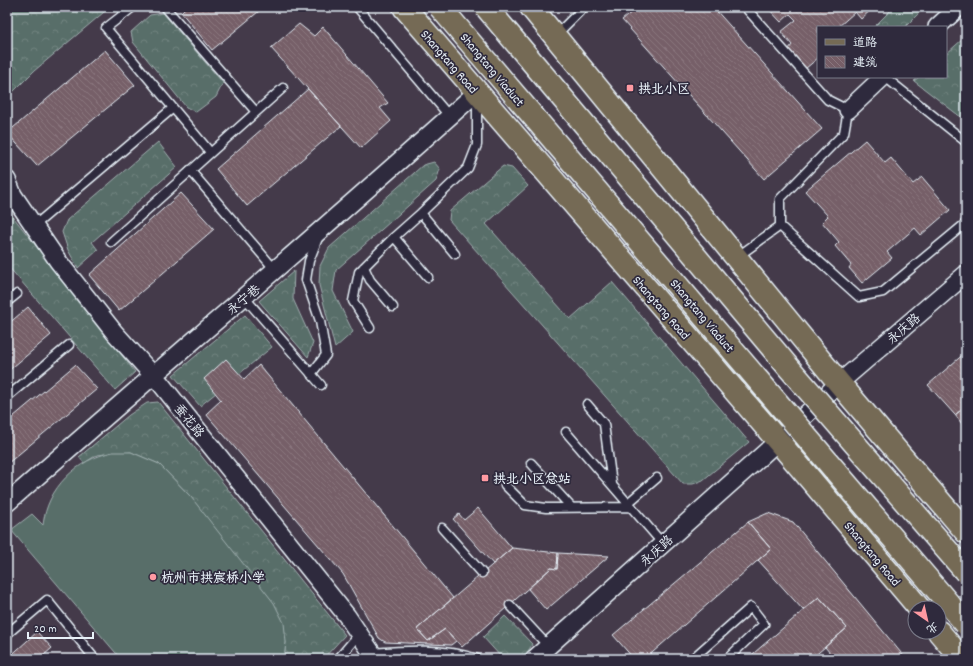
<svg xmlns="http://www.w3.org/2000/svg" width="973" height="666" viewBox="0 0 973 666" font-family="Dekko,'LXGW WenKai TC',sans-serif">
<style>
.forest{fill:url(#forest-crowns);stroke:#a0b0b0}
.garden{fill:#586e69;stroke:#a0b0b0}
.building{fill:url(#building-back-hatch);stroke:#e8f1f8}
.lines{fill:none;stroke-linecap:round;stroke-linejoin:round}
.lane-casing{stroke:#e8f1f8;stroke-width:11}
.street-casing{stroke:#e8f1f8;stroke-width:20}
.primary-casing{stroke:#e8f1f8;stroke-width:25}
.lane{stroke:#2f2a3d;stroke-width:8}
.street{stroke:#2f2a3d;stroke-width:17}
.primary{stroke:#756a55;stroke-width:22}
.highway-bridge-casing{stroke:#e8f1f8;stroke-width:25;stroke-linecap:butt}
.highway-bridge{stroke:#756a55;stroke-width:22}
.poi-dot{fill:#ff9aa2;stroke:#2f2a3d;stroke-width:1.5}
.labels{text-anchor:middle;stroke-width:3.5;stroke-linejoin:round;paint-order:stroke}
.street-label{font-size:13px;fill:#e8f1f8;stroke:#2f2a3d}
.poi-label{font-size:13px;font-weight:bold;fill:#e8f1f8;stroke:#2f2a3d;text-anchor:start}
</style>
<defs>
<pattern id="forest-crowns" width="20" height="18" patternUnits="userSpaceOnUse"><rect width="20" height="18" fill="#586e69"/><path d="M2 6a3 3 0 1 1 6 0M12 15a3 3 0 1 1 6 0" fill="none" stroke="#70837f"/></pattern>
<pattern id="building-back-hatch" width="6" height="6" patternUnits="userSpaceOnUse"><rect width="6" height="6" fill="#765e67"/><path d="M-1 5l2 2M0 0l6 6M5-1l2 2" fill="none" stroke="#8a767e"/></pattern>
</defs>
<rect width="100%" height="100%" fill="#443a4a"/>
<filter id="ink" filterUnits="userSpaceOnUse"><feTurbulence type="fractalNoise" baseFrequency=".025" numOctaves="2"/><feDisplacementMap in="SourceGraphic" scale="8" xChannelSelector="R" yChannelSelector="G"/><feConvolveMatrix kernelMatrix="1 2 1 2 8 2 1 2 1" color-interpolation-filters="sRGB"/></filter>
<g filter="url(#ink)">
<!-- forest -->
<path class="forest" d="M 7,7 L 110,7 L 34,71 L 7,98 Z
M 894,7 L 925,7 L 905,27 L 874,27 Z
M 163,13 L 223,83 L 216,97 L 196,112 L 186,107 L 133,42 L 131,32 L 150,15 Z
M 964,38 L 966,41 L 966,121 L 914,81 L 919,77 L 946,77 L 946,54 Z
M 158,142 L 177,167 L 92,242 L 98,250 L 78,268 L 68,250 L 62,232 L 67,220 Z
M 434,162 L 440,169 L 436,181 L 336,270 L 333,291 L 353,332 L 335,348 L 319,285 L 320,266 L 329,248 L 423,165 Z
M 503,166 L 512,168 L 528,186 L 486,224 L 570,319 L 612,282 L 749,442 L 703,480 L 693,484 L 683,484 L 449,220 L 450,211 Z
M 7,209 L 135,372 L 115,390 L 7,265 Z
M 294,271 L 293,299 L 313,343 L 308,357 L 259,301 Z
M 245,315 L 272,347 L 200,406 L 173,375 Z
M 158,402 L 345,635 L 323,659 L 284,659 L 286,642 L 191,497 L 159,464 L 131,452 L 97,455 L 84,463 L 79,457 L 129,415 L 147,403 Z
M 505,616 L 532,644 C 526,658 516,660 502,658 L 483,637 Z"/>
<!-- garden -->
<path class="garden" d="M 113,452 L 131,452 L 159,464 L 191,497 L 274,603 L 284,623 L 286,642 L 284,659 L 121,659 L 11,530 L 32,514 L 43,525 C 47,488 77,459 113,452 Z"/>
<!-- building -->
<path class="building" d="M 186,7 L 264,7 L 212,50 L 181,12 Z
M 638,7 L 713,7 L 822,129 L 764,179 L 622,20 Z
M 767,7 L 874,7 L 861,19 L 855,12 L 838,27 L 818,27 L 818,58 L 805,69 L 788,50 L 792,45 L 781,32 L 796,20 L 790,14 L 781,22 Z
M 299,24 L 314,36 L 323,27 L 388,103 L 380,108 L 391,121 L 361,148 L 271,48 Z
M 105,50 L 135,85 L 37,166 L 7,133 Z
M 308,89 L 341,126 L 247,206 L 216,169 Z
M 865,140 L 885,163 L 891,158 L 913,184 L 922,177 L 950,210 L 921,235 L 915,228 L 887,252 L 892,258 L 862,283 L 849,268 L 851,265 L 835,246 L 839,242 L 822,222 L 828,216 L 805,191 Z
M 181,193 L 214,229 L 119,311 L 89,275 Z
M 28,307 L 51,335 L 7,372 L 7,325 Z
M 966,352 L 966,406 L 955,415 L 928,385 Z
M 226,359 L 244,379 L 259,365 L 453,598 L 417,629 L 428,641 L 445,629 L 456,641 L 451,645 L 385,642 L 379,638 L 343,574 L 206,414 L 221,400 L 204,379 Z
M 75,365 L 97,389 L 7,464 L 7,422 Z
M 966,406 L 966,429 L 955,415 Z
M 478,508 L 512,548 L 493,564 L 453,519 L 459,514 L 464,520 Z
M 768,513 L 793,522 L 906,659 L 835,659 L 825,647 L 847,628 L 819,597 L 803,610 L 758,560 L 771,549 L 748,522 Z
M 748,522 L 771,549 L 645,659 L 634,659 L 613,635 Z
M 512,548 L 558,553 L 557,569 L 551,568 L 462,647 L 445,629 L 428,641 L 417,629 Z
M 558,553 L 609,556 L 546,610 L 528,589 L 551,568 L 557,569 Z
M 819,597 L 847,628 L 811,659 L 747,659 Z
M 37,632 L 52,648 L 43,656 L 46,659 L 7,659 Z"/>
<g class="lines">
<defs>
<path id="lane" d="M 133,7 L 106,28 L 210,152
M 165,7 L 256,112
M 357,7 L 450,117
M 745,7 L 828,100 L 848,110 L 844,133 L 780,199 L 780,226 L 859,297 L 883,292 L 966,223
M 555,36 L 584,7
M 885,77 L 966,142
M 190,170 L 276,271
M 421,213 L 455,254
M 34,226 L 173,108
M 394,237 L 428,277
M 111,242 L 283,88
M 737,257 L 780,226
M 364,267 L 370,280 L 393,307
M 244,297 L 321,385
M 7,302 L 17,294
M 370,328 L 353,301 L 359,272 L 394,237 L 421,213 L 468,168 L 477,145 L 477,99
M 311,374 L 326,355 L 320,321 L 306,280 L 309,261 L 318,238
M 7,397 L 69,345
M 587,404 L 604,424 L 612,484
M 566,432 L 663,544
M 531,463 L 571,507
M 505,485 L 525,505 L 546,508 L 632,507
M 628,503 L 657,478
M 442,528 L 482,573
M 510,605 L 548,646
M 7,634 L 47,600 L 95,659
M 372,653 C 408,650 443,648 478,659
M 338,659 L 359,634
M 692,659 L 751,607 L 764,624 L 727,659"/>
<path id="street" d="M 937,27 L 959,7
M 848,110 L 883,77
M 7,180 L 13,195 L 58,261 L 114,332 L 161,384 L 347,616 L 376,659
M 7,503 C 163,366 322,231 477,92
M 534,659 L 778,441 L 839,383 L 966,274"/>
<path id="primary" d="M 404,7 L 778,441 L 919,608
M 531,7 L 839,383 L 966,532
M 939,632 L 962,659"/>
</defs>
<!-- lane casing -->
<use href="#lane" class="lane-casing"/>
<!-- street casing -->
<use href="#street" class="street-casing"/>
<!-- primary casing -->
<use href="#primary" class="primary-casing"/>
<!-- lane -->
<use href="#lane" class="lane"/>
<!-- street -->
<use href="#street" class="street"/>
<!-- primary -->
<use href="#primary" class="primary"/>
<defs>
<path id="highway-bridge" d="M 440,7 L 966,624
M 486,7 L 790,369 L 966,572"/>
</defs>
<!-- highway-bridge casing -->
<use href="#highway-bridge" class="highway-bridge-casing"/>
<!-- highway-bridge -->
<use href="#highway-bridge" class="highway-bridge"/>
</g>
</g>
<!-- markers -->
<g class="poi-dot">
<rect x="626" y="84" width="8" height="8" rx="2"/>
<rect x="481" y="474" width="8" height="8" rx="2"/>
<circle cx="153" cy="577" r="4"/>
</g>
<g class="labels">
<!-- street labels -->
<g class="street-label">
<text transform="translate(450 61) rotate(49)" y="5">Shangtang Road</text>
<text transform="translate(493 69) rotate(50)" y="5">Shangtang Viaduct</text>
<text transform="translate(243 299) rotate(-40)" y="5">永宁巷</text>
<text transform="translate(662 307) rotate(49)" y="5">Shangtang Road</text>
<text transform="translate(703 315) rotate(50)" y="5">Shangtang Viaduct</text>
<text transform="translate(903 328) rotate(-41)" y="5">永庆路</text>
<text transform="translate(190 420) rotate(51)" y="5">蚕花路</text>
<text transform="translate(656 550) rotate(-42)" y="5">永庆路</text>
<text transform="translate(873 553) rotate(50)" y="5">Shangtang Road</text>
</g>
<!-- poi labels -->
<g class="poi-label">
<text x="638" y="93">拱北小区</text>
<text x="493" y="483">拱北小区总站</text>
<text x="161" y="582">杭州市拱宸桥小学</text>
</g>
</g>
<!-- margin -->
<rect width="973" height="666" fill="none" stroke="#2f2a3d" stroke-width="24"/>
<rect x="12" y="12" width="949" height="642" fill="none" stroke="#e8f1f8" stroke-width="1.5" filter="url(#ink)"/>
<!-- legend -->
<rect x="817" y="26" width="130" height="52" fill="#2f2a3d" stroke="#797a88"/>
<rect x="825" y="39" width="20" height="6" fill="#756a55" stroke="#797a88"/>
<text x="853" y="46" font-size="12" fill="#e8f1f8">道路</text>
<rect x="825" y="56" width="20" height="12" fill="url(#building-back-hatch)" stroke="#797a88"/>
<text x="853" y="66" font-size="12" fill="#e8f1f8">建筑</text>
<!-- north arrow -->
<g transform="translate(927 620) rotate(146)"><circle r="19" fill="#2f2a3d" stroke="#797a88"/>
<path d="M0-3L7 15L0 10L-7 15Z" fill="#ff9aa2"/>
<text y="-6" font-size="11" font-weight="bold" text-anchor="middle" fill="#e8f1f8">北</text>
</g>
<!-- scale -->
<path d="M28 632v6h65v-6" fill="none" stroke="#e8f1f8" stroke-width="2"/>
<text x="34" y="632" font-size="12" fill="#e8f1f8" stroke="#2f2a3d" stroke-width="3" paint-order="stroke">20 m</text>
</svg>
